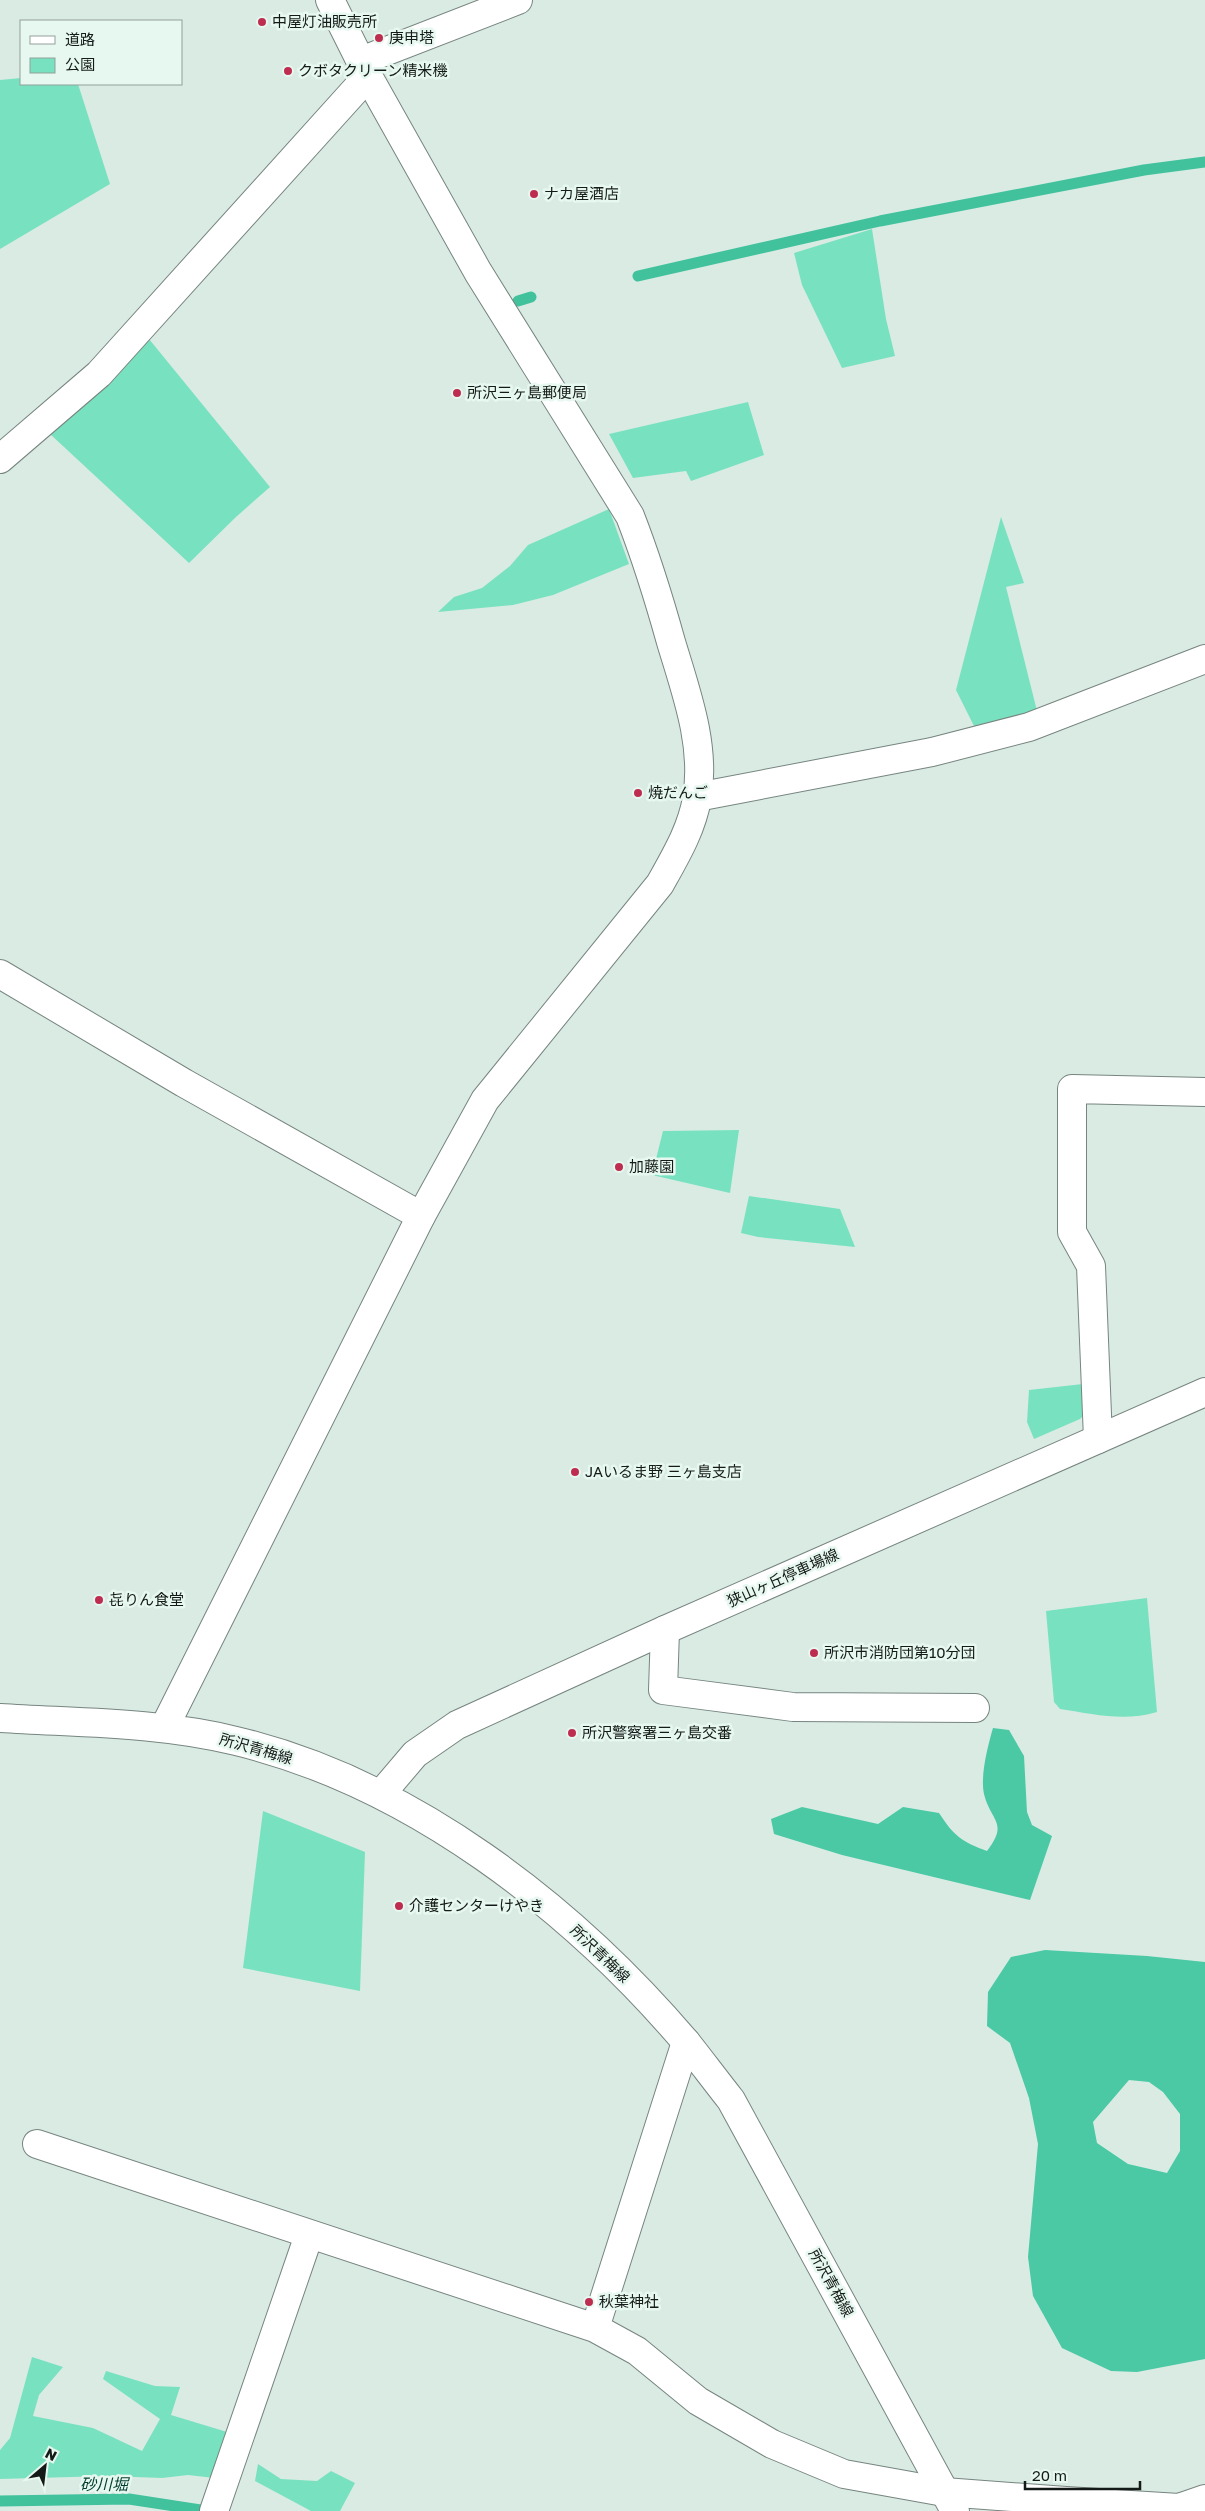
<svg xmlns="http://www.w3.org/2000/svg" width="1205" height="2511" viewBox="0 0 1205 2511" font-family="'Golos Text','Noto Sans JP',sans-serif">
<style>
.green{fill:#78e2c0}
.forest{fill:#4ac9a4;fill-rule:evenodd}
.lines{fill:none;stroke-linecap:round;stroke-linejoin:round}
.stream{stroke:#41c29d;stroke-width:11}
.street-casing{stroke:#76857f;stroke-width:30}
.secondary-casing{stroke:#76857f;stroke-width:30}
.street{stroke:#fff;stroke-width:28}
.secondary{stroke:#fff;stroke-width:28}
.poi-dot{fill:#be2d4f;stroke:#e7f8f1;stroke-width:2}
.labels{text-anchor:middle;stroke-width:5;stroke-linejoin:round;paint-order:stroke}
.poi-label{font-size:15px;fill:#141a17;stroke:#e7f8f1;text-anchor:start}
.street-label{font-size:15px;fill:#141a17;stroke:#e7f8f1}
.water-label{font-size:16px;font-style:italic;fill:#023d2e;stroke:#e7f8f1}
</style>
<rect width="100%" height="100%" fill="#daebe4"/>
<!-- green -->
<path class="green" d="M 21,78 L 21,84 L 78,84 L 110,184 L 0,249 L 0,80 Z
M 872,229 L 886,319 L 895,356 L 842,368 L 802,285 L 794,253 Z
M 149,339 L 270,487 L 236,517 L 189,563 L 50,434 L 91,400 Z
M 748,402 L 764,455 L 691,481 L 686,471 L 633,478 L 609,434 Z
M 609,509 L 629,564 L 553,595 L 513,605 L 438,612 L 454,597 L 482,588 L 510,566 L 528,545 Z
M 1001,517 L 1024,583 L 1006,587 L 1037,711 L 974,726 L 956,690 Z
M 739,1130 L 730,1193 L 652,1175 L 663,1131 Z
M 749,1196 L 840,1209 L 855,1247 L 758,1237 L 741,1233 Z
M 1092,1383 L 1089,1410 L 1080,1419 L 1034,1439 L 1027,1422 L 1029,1390 Z
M 1147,1598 L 1157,1712 C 1124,1722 1093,1714 1060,1709 L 1054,1702 L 1046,1611 Z
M 263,1811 L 365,1852 L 360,1991 L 243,1968 Z
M 32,2357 L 63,2367 L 39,2395 L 33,2416 L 93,2428 L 142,2451 L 160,2419 L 103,2379 L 106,2371 L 155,2386 L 180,2387 L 171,2415 L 247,2438 L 232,2480 L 188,2475 L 162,2478 L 108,2476 L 0,2479 L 0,2450 L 10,2438 Z
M 258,2464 L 281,2479 L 317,2481 L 331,2471 L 355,2483 L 340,2511 L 311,2511 L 255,2481 Z"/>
<!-- forest -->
<path class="forest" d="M 993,1728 L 1009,1730 L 1024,1756 L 1027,1812 L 1032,1825 L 1052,1836 L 1030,1900 L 842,1855 L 774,1834 L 771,1819 L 802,1807 L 878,1824 L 903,1807 L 939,1813 C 954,1836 962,1842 987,1851 C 1009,1822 991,1822 984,1794 C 980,1776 988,1745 993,1728 Z
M 1045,1950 L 1147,1956 L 1205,1962 L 1205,2359 L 1137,2372 L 1111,2371 L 1062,2348 L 1033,2296 L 1028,2257 L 1038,2144 L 1029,2098 L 1010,2043 L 987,2026 L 988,1992 L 1011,1957 ZM 1129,2080 L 1149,2082 L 1163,2092 L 1180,2114 L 1180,2151 L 1167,2173 L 1128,2164 L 1097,2143 L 1093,2122 Z"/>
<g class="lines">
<!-- stream -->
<path class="stream" d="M 638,276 L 880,221 L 1144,170 L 1205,162
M 518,301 L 531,297
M 0,2501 L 129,2499 L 207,2511"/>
<defs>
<path id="street" d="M 361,61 L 518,0
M 0,459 L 99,374 L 368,76
M 697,797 L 932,752 L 1029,727 L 1205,659
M 0,974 L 184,1083 L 421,1216
M 1098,1439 L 1091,1266 L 1072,1232 L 1072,1089 L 1205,1092
M 665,1630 L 663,1690 L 793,1707 L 975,1708
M 37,2144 L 595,2328 L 637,2351 L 698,2401 L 772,2444 L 844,2474 L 944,2492 L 1066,2501 L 1179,2508 L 1205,2499
M 595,2328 L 686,2042
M 214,2511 L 309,2235"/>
<path id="secondary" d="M 0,1718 C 78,1723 160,1722 236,1741 C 411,1783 571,1907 686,2042 C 701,2061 716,2081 731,2100 L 955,2511
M 164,1728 L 421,1216 L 485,1100 L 660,884 C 675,857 692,829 697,798 C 706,745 686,692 671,642 C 659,599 646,557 630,516 L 478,272 L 368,76 L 330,0
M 381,1794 L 415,1754 L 457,1725 L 665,1630 L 1205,1392"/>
</defs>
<!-- street casing -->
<use href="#street" class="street-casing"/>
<!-- secondary casing -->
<use href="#secondary" class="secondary-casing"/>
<!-- street -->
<use href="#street" class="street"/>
<!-- secondary -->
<use href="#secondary" class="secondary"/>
</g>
<!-- markers -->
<g class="poi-dot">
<circle cx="262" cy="22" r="5"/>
<circle cx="379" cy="38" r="5"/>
<circle cx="288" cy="71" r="5"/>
<circle cx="534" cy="194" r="5"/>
<circle cx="457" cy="393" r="5"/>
<circle cx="638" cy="793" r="5"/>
<circle cx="619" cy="1167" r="5"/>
<circle cx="575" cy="1472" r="5"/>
<circle cx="99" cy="1600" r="5"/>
<circle cx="814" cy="1653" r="5"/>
<circle cx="572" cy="1733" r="5"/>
<circle cx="399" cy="1906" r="5"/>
<circle cx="589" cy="2302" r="5"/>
</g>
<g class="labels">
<!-- poi labels -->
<g class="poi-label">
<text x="272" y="27">中屋灯油販売所</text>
<text x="389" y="43">庚申塔</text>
<text x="298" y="76">クボタクリーン精米機</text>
<text x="544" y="199">ナカ屋酒店</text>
<text x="467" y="398">所沢三ヶ島郵便局</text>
<text x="648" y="798">焼だんご</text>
<text x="629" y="1172">加藤園</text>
<text x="585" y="1477">JAいるま野 三ヶ島支店</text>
<text x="109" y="1605">㐂りん食堂</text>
<text x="824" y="1658">所沢市消防団第10分団</text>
<text x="582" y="1738">所沢警察署三ヶ島交番</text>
<text x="409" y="1911">介護センターけやき</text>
<text x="599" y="2307">秋葉神社</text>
</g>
<!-- street labels -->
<g class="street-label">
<text transform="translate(783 1578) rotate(-24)" y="5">狭山ヶ丘停車場線</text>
<text transform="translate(256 1749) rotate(16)" y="5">所沢青梅線</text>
<text transform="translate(600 1954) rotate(44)" y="5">所沢青梅線</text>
<text transform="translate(831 2283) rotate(61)" y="5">所沢青梅線</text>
</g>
<!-- water labels -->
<g class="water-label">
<text x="104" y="2490">砂川堀</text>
</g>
</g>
<!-- legend -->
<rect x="20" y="20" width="162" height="65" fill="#e7f8f1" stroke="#939f9a"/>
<rect x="30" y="36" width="25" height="8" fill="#ffffff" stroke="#939f9a"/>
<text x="65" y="45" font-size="15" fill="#141a17">道路</text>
<rect x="30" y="58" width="25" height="15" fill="#78e2c0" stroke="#939f9a"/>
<text x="65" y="70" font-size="15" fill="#141a17">公園</text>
<!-- north arrow -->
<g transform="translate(45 2466) rotate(28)" stroke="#e7f8f1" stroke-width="4" paint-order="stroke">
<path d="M0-4L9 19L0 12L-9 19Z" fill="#141a17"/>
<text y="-8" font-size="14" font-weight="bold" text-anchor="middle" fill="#141a17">N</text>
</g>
<!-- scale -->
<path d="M1025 2481v8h115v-8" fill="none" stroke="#141a17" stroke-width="2.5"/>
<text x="1032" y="2481" font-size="15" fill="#141a17" stroke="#e7f8f1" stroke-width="4" paint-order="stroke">20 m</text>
</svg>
